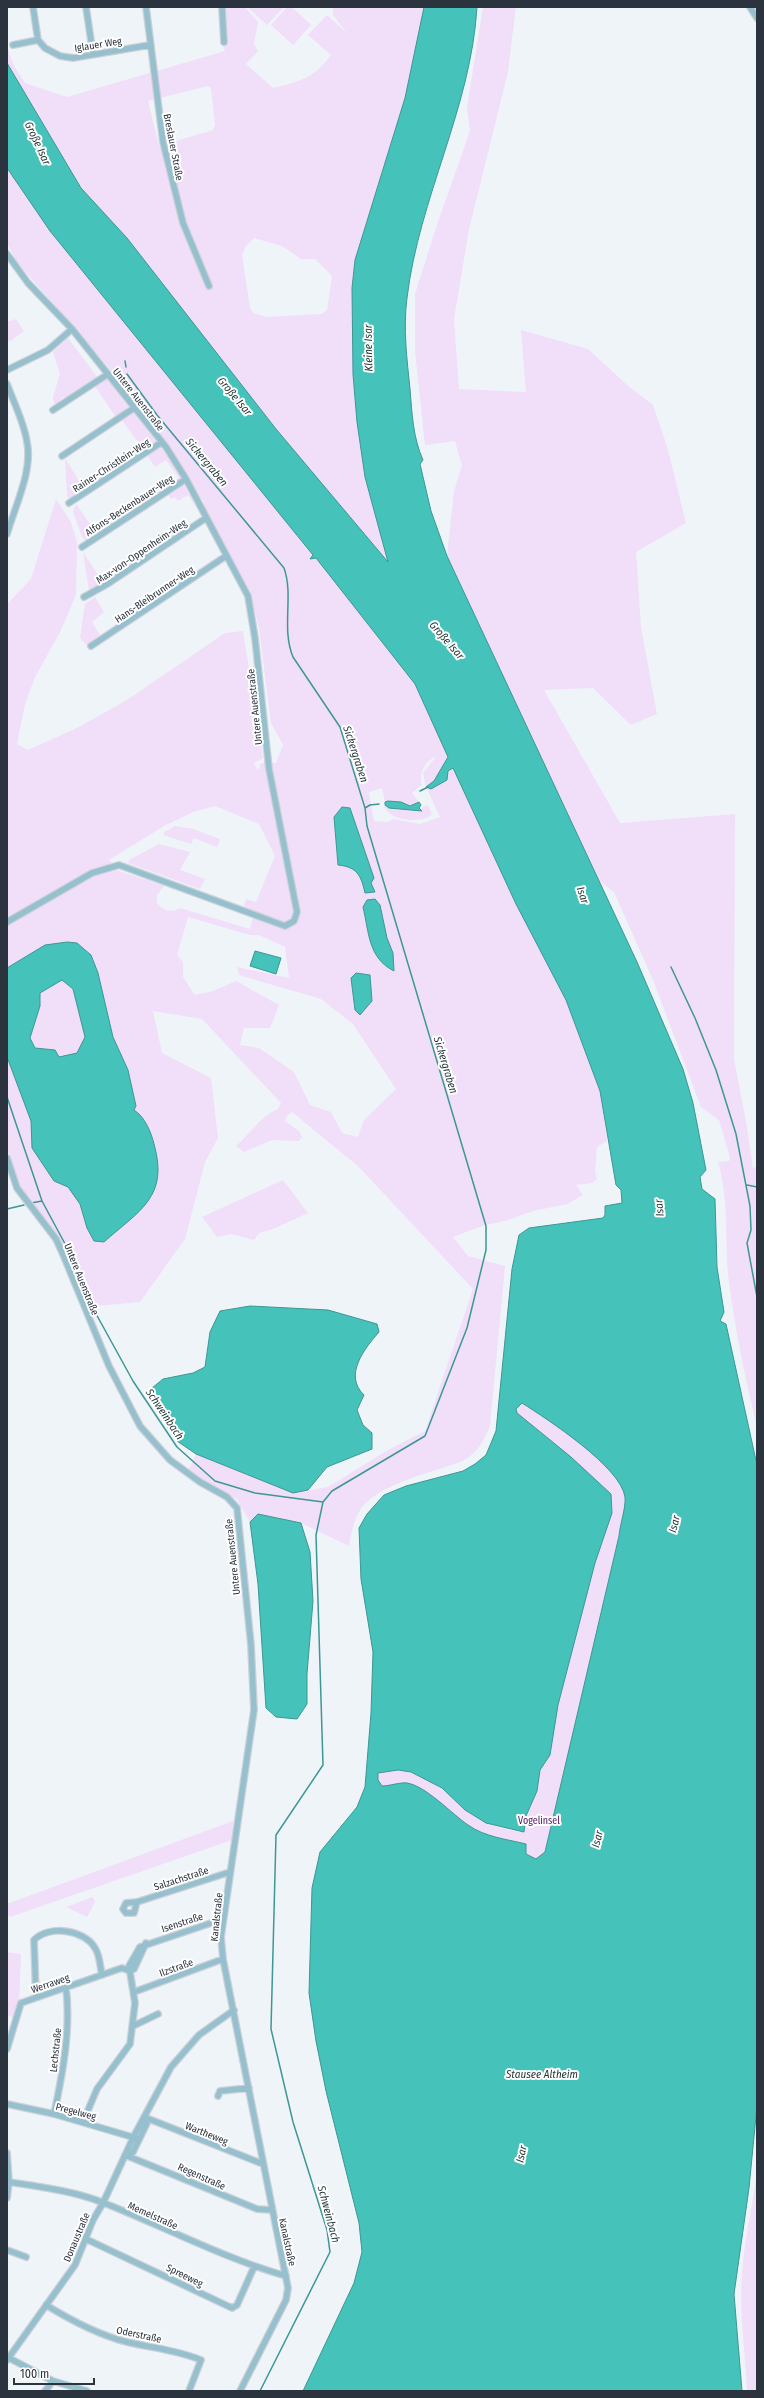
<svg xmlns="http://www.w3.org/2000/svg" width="764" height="2398" viewBox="0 0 764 2398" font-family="'Fira Sans Condensed',sans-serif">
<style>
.green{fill:#f1def9;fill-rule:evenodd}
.water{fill:#45c2b9;stroke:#3d9794;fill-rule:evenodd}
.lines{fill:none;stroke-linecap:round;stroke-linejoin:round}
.stream{stroke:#3d9794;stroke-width:1.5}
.minor-casing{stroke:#ccd1d7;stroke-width:8}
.minor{stroke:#96c0ce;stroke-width:5.5}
.labels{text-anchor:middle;stroke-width:4;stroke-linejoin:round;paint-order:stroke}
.street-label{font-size:10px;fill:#2a333e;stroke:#fff}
.park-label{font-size:10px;fill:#511466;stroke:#fff}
.water-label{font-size:11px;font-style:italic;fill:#1e3331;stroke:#fff}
</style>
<rect width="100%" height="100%" fill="#eff4f9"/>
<!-- green -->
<path class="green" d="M 219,7 L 245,7 L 258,22 L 254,44 L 258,51 L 246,64 L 273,88 C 298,82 315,78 331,55 L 308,35 L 327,15 L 347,33 L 333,15 L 333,7 L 424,7 L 405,98 L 355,260 L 352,288 L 353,374 L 357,422 L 365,477 L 389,563 L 276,429 L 127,238 L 81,188 L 7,63 L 7,46 L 13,64 L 25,83 L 67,97 L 225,51 L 222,43 ZM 208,86 L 211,88 L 215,125 L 213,130 L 159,146 L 148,101 ZM 254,238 L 282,246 L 301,259 L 315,259 L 332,276 L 327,310 L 322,314 L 267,317 L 253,313 L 250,308 L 242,255 L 246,246 Z
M 247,7 L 284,7 L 267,25 Z
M 287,7 L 292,7 L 311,25 L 293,45 L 271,25 Z
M 483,7 L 516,7 L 508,72 L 469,229 L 454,319 L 459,389 L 526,392 L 521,330 L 588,349 L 626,384 L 653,405 L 667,446 L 686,523 L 636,552 L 641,627 L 657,714 L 631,725 L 593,688 L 544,690 L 620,823 L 735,814 L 734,1059 L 746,1122 L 753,1168 L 757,1166 L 757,1427 C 745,1377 734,1326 728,1274 C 725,1236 729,1199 718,1162 L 729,1161 L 730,1158 L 719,1120 L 701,1107 L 653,980 L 614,892 L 597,879 L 447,556 L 454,491 L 462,465 L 455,441 L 425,445 L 415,351 L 415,294 L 437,225 L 470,131 L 467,108 Z
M 7,168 L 50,231 L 313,555 L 310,559 L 316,558 L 415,684 L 448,757 L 434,781 L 426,787 L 423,773 L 436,757 C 425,760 418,774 422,785 L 412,793 L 419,802 L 412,806 L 396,801 L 385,802 L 382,788 L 369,792 L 374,821 L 388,822 L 393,819 L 420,824 L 440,817 L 427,789 L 438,786 L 448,771 L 453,768 L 516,904 L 566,1000 L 600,1091 L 607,1141 L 597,1147 L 595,1170 L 597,1179 L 592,1183 L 576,1185 L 583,1195 L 567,1204 L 533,1211 L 505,1221 L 485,1225 L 453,1237 L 468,1256 L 505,1266 L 490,1426 C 483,1442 478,1452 463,1461 C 436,1471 384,1483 365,1504 C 354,1515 352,1531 349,1546 L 301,1523 L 258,1514 L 250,1522 L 237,1499 L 187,1473 L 196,1454 L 293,1493 L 328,1487 L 388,1450 L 425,1431 L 473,1289 L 359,1167 L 292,1112 L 287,1116 L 285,1121 L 299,1131 L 302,1137 L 299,1141 L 272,1140 L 244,1152 L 236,1146 C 250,1134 262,1115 278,1109 L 281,1103 L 202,1019 L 153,1011 L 162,1053 L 211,1078 L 218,1138 L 205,1162 L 185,1239 L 140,1302 L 96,1306 L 84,1301 L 57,1236 L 20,1187 L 7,1147 L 7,1057 L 31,1121 L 32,1148 L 54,1181 L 68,1187 L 80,1204 L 87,1228 L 104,1242 L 153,1196 L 134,1110 L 136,1105 L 128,1070 L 113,1037 L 98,973 L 91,955 L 45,945 L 7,968 L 7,604 L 31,579 L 56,499 L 71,522 L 77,542 L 76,595 L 60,632 L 35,677 L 25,704 L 17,744 L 28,750 L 79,727 L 127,700 L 225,633 L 243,631 L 263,758 L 254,763 L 257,769 L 260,768 L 259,765 L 265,762 L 276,763 L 283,745 L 271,723 L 259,628 L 249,589 L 206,513 L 203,500 L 198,497 L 109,368 L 17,262 L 7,243 ZM 215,806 L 259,824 L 275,856 L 256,902 L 246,899 L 244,905 L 254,914 L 250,929 L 180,908 C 172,913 163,911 157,903 L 157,895 L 164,886 L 119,871 L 109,860 L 164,826 L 193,812 ZM 188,917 L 250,935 L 259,935 L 285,947 L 289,978 L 237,967 L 239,975 L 321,999 L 353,1024 L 396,1089 L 364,1120 L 358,1137 L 342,1133 L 331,1112 L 310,1105 L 294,1072 L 259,1048 L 240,1045 L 244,1028 L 270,1028 L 279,1005 L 236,981 L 213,991 L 195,995 L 183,977 L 183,962 L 177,955 Z
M 16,319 L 24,331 L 9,342 L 7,338 L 7,322 Z
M 68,338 L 98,378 L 69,398 L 63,397 L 58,404 L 54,403 L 53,397 L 60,374 L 53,352 Z
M 107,378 L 129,407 L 117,419 L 95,386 Z
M 134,412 L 157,443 L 145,452 L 122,420 Z
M 160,447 L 164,448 L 162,449 L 181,475 L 181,480 L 177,482 L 176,480 L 179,478 L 166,460 L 155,467 L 147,455 Z
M 65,458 L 84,489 L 71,499 L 67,496 Z
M 184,484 L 197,510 L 188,495 L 178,501 L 175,497 L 171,499 L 167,493 Z
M 76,504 L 97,534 L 86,541 L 82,537 L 73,512 Z
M 83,552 L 102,581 L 99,582 L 97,588 L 89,591 Z
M 95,597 L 104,612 L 92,622 L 100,635 L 96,637 L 94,642 L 87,645 L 80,638 L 85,604 Z
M 385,805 L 389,808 L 422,811 L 421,808 L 428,805 L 432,814 C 422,825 385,820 385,805 Z
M 175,826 L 193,829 L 220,839 L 217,847 L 194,838 L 191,844 L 163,835 L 164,832 Z
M 159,844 L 190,852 L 180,870 L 205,879 L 200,889 L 128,863 L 129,860 Z
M 62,980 L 73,989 L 85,1037 L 77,1053 L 59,1057 L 55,1051 L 35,1048 L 29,1039 L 40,1006 L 39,993 Z
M 283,1180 L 308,1213 L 273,1229 L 259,1233 L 254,1240 L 231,1234 L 217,1237 L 202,1217 Z
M 522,1403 C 547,1419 621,1467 625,1496 C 626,1508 620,1525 619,1536 L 545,1853 L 536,1859 L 526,1854 L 526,1844 C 506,1839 485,1837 467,1825 C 452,1814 425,1786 406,1783 C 401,1782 389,1786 382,1786 L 378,1780 L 378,1773 C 389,1772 400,1768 411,1772 C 432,1779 449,1795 464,1809 C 479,1823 504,1830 524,1832 L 526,1817 L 537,1791 L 540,1770 L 550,1755 L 558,1705 L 595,1563 L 612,1513 L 611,1493 L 516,1413 L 516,1409 Z
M 233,1821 L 232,1840 L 10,1917 L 8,1915 L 7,1904 Z
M 93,1897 L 95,1902 L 87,1917 L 66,1907 Z
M 7,1952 L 21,1954 L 19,2004 L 15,2017 L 7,2016 Z
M 757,2169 L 757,2391 L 747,2391 C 745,2349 738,2305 743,2262 C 746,2231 754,2200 757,2169 Z"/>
<!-- water -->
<path class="water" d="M 424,7 L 477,7 C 471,108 419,198 407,298 C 403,328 407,360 410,389 C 412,413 413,438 423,460 L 420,464 L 431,511 L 447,556 L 637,962 L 683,1069 L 693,1103 L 706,1170 L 700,1177 L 702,1189 L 715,1199 L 717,1267 L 724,1312 L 720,1321 L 726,1324 L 757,1465 L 757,2106 L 749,2188 L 734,2294 L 742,2391 L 303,2391 L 354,2283 L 362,2252 L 359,2223 L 326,2091 L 316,2041 L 309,1993 L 312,1888 L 320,1852 L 357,1807 L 365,1787 L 371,1713 L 373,1652 L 361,1579 L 359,1528 L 367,1514 L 384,1495 L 406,1486 L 463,1471 L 475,1464 L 486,1455 L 496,1431 L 512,1269 L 519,1235 L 529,1228 L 603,1218 L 605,1215 L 605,1206 L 622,1203 L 621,1190 L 616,1185 L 600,1091 L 566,1000 L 516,904 L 453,768 L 448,771 L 447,780 L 431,789 L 426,787 L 434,781 L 448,757 L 415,684 L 316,558 L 310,559 L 313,555 L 50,231 L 7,168 L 7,63 L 81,188 L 127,238 L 276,429 L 388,562 L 365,477 L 357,422 L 353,374 L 352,288 L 355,260 L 405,98 ZM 522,1403 C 547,1419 621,1467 625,1497 C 626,1508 620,1524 619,1536 L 545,1852 L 536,1859 L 526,1854 L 526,1844 C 506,1839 485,1837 468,1825 C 452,1814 426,1786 407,1783 C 401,1782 389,1786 382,1786 L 378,1780 L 378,1773 L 398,1770 L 411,1772 L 442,1788 L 465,1810 L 486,1823 L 524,1832 L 526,1816 L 537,1791 L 540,1770 L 550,1755 L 558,1705 L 595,1563 L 612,1513 L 611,1494 L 571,1457 L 517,1413 L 516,1409 Z
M 388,801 L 401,802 L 410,806 L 419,802 L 421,805 L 419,808 L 422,811 L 389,808 L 385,805 L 385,802 Z
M 342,807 L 350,808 L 374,878 L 371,883 L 375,892 L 365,893 C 361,875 357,867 338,865 L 334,817 Z
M 375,899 L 380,905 L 387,938 L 393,953 L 394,971 C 368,958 369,932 363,907 L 367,900 Z
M 67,942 L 77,943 L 91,955 L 98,973 L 113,1037 L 128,1070 L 136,1106 L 134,1110 C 145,1117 151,1132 154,1144 C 169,1197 140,1210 104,1242 L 94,1241 L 87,1228 L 80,1204 L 68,1187 L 54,1181 L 32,1148 L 31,1121 L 7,1057 L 7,968 L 45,945 ZM 62,980 L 73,989 L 85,1037 L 77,1053 L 59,1057 L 55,1050 L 35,1048 L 30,1038 L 40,1006 L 40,993 Z
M 255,951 L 281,958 L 276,974 L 250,966 Z
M 356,973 L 370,975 L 372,1001 L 360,1015 L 355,1010 L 351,978 Z
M 250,1306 L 328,1310 L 377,1324 L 379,1332 C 365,1348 343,1375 364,1395 L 357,1410 L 363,1425 L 372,1433 L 372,1449 L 327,1467 L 308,1490 L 293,1493 L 196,1454 L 177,1441 L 146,1393 L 163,1379 L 193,1373 L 205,1367 L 210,1332 L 220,1311 Z
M 258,1514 L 301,1523 L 310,1552 L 313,1601 L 307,1674 L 307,1704 L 297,1719 L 276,1717 L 266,1708 L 258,1584 L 250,1522 Z"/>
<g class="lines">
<!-- stream -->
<path class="stream" d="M 125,361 L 126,367
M 127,374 L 157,415 L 284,568 C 294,596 281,628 293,657 L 340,727 L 365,808 L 367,826 L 486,1226 L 486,1250 L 467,1328 L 425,1436 L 332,1491 L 323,1502 L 316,1535 L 323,1765 L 276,1835 L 271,2029 L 293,2122 L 327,2230 L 330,2252 L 260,2391
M 420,791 L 428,787
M 365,808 L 370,805 L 379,804
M 671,967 L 695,1018 L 716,1070 L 736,1134 L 750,1206 L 751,1230 L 747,1243 L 757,1297
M 7,1097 L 42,1201 L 71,1255 L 82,1289 L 91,1304
M 747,1185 L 757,1187
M 31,1203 L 42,1201
M 7,1209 L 24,1205
M 95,1312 L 133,1381 L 177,1447 L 215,1481 L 255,1493 L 323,1502"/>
<defs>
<path id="minor" d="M 33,7 L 38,40 L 45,48 L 60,56 L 73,58 L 150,45
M 86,7 L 93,54
M 146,7 L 163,142 L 183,223 L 209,286
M 222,7 L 224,42
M 750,7 L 757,18
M 13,45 L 38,40
M 7,254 L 28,283 L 72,329 L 166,447 L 186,479 L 248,596 L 255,638 L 269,769 L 297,912 L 294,921 L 285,926 L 119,865 L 92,873 L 7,922
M 7,370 L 48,350 L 72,329
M 7,384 C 14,403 24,422 27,442 C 33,471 15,506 7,534
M 53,410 L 108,374
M 62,456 L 134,408
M 69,503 L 162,442
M 82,547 L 186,479
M 84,597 L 109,583 L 206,518
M 91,646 L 226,556
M 7,1158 L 17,1188 L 56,1239 L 62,1252 L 109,1366 L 140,1426 L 170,1460 L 200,1482 L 227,1497 L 237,1508 L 251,1645 L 254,1710 L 221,1937 L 223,1959 L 288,2288 L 286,2300 L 240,2391
M 137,1902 L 126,1903 L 123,1909 L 126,1913 L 134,1913 L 137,1902 L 230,1872
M 130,1971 L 134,1969 L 146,1943
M 134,1992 L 223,1959
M 36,1997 L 34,1940 C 48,1925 84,1929 95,1948 C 100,1955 100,1967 102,1975
M 133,2026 L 158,2014
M 7,2049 L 21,2003 L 116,1970 L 122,1968 L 130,1971
M 218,2096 L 220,2091 L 249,2088
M 7,2104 L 54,2114 L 139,2139
M 54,2114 C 63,2072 71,2029 66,1987
M 144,2117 L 263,2164
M 83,2122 L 97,2089 L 130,2044 L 135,2003 L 129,1966 L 140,1947 L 223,1919
M 7,2153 L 9,2182 L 7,2198
M 125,2155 L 257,2209 L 272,2210
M 125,2155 L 133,2152 L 147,2123 L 144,2117
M 9,2182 C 41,2187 74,2191 104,2203 C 165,2227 223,2258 286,2276
M 86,2239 L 232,2308 L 237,2305 L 254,2267
M 7,2250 L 26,2257
M 46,2305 C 72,2321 98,2335 127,2342 C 153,2348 177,2350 201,2360 L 189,2391
M 7,2357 L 53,2381 L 87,2391
M 7,2360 L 75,2265 L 93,2220 L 103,2203 L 134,2136 L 171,2067 L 199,2035 L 234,2010
M 45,2391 L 53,2381"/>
</defs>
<!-- minor casing -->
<use href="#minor" class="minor-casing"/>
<!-- minor -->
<use href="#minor" class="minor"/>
</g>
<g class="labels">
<!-- street labels -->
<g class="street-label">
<text transform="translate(98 44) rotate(-9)" y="4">Iglauer Weg</text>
<text transform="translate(174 147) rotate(79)" y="4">Breslauer Straße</text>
<text transform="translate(139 399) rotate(52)" y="4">Untere Auenstraße</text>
<text transform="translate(111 465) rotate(-33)" y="4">Rainer-Christlein-Weg</text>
<text transform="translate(129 505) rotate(-33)" y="4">Alfons-Beckenbauer-Weg</text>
<text transform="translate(141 551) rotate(-34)" y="4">Max-von-Oppenheim-Weg</text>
<text transform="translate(154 594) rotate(-34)" y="4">Hans-Bleibrunner-Weg</text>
<text transform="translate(254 707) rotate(-96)" y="4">Untere Auenstraße</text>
<text transform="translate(82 1279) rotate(68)" y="4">Untere Auenstraße</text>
<text transform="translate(232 1557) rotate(-96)" y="4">Untere Auenstraße</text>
<text transform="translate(181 1878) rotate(-18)" y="4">Salzachstraße</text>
<text transform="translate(216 1917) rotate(-84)" y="4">Kanalstraße</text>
<text transform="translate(182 1922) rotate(-18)" y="4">Isenstraße</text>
<text transform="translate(176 1967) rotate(-20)" y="4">Ilzstraße</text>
<text transform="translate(50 1983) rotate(-19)" y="4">Werraweg</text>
<text transform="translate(55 2050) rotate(-84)" y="4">Lechstraße</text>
<text transform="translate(76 2111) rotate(15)" y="4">Pregelweg</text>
<text transform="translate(207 2133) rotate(22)" y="4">Wartheweg</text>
<text transform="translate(202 2176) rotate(24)" y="4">Regenstraße</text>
<text transform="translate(153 2215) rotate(24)" y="4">Memelstraße</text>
<text transform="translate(76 2237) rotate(-67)" y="4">Donaustraße</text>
<text transform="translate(288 2242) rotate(78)" y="4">Kanalstraße</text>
<text transform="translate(185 2275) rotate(26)" y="4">Spreeweg</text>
<text transform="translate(139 2334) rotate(12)" y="4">Oderstraße</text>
</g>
<!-- park labels -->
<g class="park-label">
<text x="539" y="1824">Vogelinsel</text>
</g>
<!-- water labels -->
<g class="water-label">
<text transform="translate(38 143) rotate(65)" y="4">Große Isar</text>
<text transform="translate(368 348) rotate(-91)" y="4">Kleine Isar</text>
<text transform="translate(235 396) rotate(50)" y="4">Große Isar</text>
<text transform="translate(207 462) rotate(50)" y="4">Sickergraben</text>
<text transform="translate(447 640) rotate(49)" y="4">Große Isar</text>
<text transform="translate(356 754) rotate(72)" y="4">Sickergraben</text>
<text transform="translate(583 895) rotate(71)" y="4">Isar</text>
<text transform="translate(446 1065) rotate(73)" y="4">Sickergraben</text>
<text transform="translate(659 1208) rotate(-96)" y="4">Isar</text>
<text transform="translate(165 1414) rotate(56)" y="4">Schweinbach</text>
<text transform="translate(674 1524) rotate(-76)" y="4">Isar</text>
<text transform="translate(597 1839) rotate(-76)" y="4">Isar</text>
<text x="542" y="2078">Stausee Altheim</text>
<text transform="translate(521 2154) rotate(-78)" y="4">Isar</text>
<text transform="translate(329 2214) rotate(75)" y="4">Schweinbach</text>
</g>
</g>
<!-- border -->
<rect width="764" height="2398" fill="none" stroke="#2a333e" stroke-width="16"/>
<!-- scale -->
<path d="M14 2378v6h80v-6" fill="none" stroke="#2a333e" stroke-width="2"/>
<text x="20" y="2378" font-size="12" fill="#2a333e" stroke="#ffffff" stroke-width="3" paint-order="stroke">100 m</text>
</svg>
